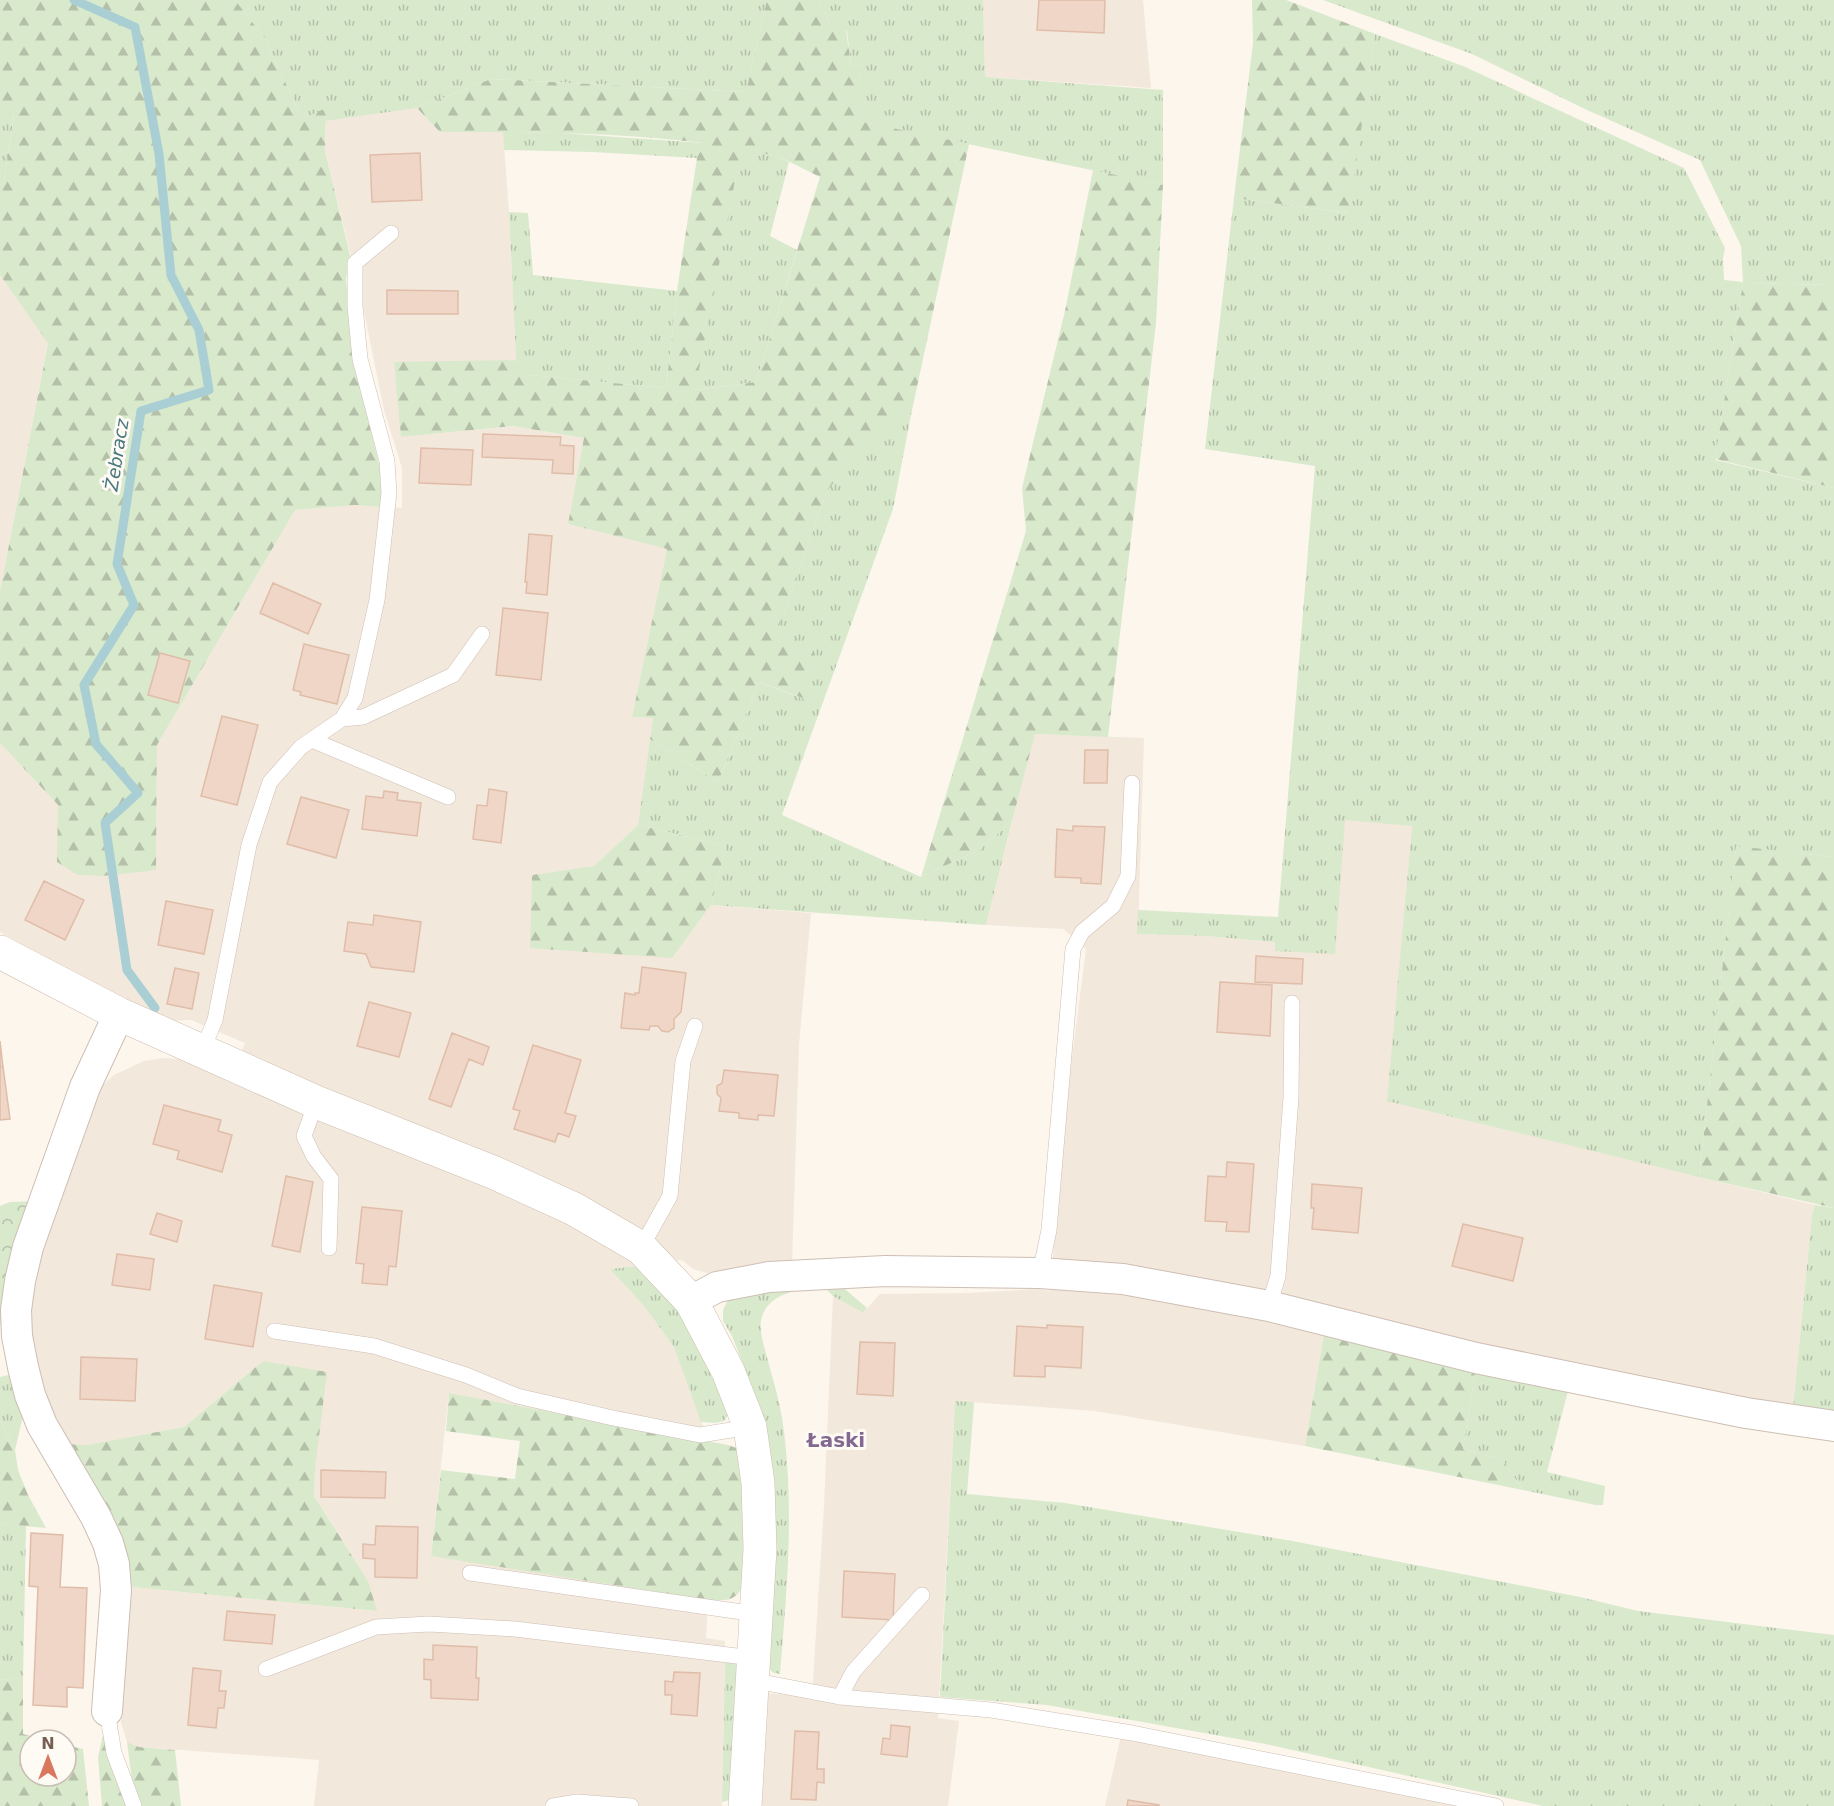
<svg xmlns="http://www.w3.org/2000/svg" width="1834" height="1806" viewBox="0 0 1834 1806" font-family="'DejaVu Sans',sans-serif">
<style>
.residential{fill:#f3e8dc}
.grass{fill:url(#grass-tufts)}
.forest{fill:url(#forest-firs);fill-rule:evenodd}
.park{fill:url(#park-crowns)}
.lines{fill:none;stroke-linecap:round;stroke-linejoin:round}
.stream{stroke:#a9cfd5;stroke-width:9}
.building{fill:#efd6c7;stroke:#e0bda9;stroke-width:1.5}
.lane-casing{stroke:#cebeb3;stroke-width:16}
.street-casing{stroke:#cebeb3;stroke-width:32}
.secondary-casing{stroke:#d0bfb1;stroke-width:34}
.lane{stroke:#fff;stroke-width:15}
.street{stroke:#fff;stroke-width:30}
.secondary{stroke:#fff;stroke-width:33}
.labels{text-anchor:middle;stroke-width:6;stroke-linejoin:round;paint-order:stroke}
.water-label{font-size:18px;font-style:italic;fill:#487780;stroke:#fefaf4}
.quarter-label{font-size:20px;font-weight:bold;fill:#836991;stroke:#fefaf4}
</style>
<defs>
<pattern id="grass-tufts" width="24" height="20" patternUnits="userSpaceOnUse" patternTransform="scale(1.5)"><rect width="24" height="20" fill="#d8e9cc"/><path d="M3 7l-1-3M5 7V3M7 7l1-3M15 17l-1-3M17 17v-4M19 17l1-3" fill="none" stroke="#b4c0a8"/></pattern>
<pattern id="forest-firs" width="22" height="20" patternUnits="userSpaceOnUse" patternTransform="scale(1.5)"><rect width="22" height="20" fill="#d8e9cc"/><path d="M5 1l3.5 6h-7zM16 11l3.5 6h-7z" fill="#b4c0a8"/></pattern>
<pattern id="park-crowns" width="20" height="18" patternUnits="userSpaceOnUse" patternTransform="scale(1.5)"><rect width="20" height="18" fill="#d8e9cc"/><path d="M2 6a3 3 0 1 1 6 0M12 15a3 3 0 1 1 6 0" fill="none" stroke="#b4c0a8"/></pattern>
</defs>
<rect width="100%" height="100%" fill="#fcf6ed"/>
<!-- residential -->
<path class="residential" d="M 983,0 L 1143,0 L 1151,88 L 985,77 Z
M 417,108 L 440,132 L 503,132 L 509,212 L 516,360 L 394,363 L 402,437 L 513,426 L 584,438 L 568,524 L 667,549 L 632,717 L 653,718 L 638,825 L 594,866 L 533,875 L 672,958 L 711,905 L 811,913 L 799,1045 L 792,1264 L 710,1274 L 693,1269 L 682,1260 L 610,1269 L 644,1306 L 674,1347 L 709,1442 L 449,1393 L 431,1555 L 708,1600 L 706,1638 L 725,1641 L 722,1806 L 314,1806 L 319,1760 L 139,1747 L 127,1742 L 121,1722 L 132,1587 L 376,1611 L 368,1581 L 314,1496 L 315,1469 L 263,1361 L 184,1427 L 87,1445 L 65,1444 L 38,1391 L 27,1332 L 40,1236 L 100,1088 L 114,1075 L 144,1061 L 163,1058 L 198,1060 L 230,1076 L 245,1043 L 191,1020 L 168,1021 L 48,959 L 0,932 L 0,743 L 58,805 L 78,875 L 103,876 L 156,869 L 157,745 L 295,510 L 355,505 L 402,508 L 402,468 L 384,410 L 360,292 L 325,151 L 326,121 Z
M 0,275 L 48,342 L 0,591 Z
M 1034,734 L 1144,738 L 1138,934 L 1206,936 L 1276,942 L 1275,950 L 1345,819 L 1412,826 L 1388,1101 L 1815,1205 L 1812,1215 L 1793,1408 L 1628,1378 L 1328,1307 L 1305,1446 L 1095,1411 L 955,1401 L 938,1718 L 959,1721 L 948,1806 L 760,1806 L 767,1693 L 812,1697 L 824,1506 L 833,1296 L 863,1313 L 880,1294 L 968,1293 L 1038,1289 L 1050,1291 L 1067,1097 L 1086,949 L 1063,929 L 986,925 Z
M 1121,1736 L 1465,1806 L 1105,1806 Z"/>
<!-- grass -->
<path class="grass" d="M 235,0 L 767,0 L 746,92 L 491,79 L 417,108 L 326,121 L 326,109 L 302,119 L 266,40 Z
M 819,0 L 983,0 L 985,77 L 1163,90 L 1163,185 L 858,121 L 861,66 L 851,65 L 847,31 L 833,31 Z
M 1323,0 L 1834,0 L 1834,285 L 1743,283 L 1715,460 L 1834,488 L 1834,857 L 1736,847 L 1699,1177 L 1387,1101 L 1412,826 L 1345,820 L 1335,954 L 1275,951 L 1275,942 L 1206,936 L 1137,934 L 1138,910 L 1278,917 L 1315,466 L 1205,449 L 1234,198 L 1348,213 L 1375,34 L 1463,66 L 1684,168 L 1725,248 L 1723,258 L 1724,280 L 1743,282 L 1741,246 L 1700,160 L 1587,110 L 1472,54 Z
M 0,111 L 14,114 L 4,182 L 0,185 Z
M 503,132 L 560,133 L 703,143 L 697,158 L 593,152 L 504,150 Z
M 741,148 L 778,156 L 789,162 L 770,236 L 797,250 L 756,382 L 694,390 Z
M 509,212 L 528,213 L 533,275 L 677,291 L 666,388 L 529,375 L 516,360 Z
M 911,415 L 893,509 L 782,815 L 921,877 L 979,850 L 1012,821 L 986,925 L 711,905 L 726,846 L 638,825 L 650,739 L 718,782 L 759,682 L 804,699 L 779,627 L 827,491 L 884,420 Z
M 1815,1205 L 1834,1208 L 1834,1414 L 1793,1408 L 1812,1215 Z
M 637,1266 L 672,1302 L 697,1340 L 729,1413 L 724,1421 L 715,1423 L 701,1422 L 674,1347 L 644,1306 L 610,1269 Z
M 838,1283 L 867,1308 L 863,1313 L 833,1296 L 825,1288 C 802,1288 767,1292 761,1320 C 759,1334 765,1348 768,1361 C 773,1380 779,1399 782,1418 C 795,1503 787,1589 780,1674 L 774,1673 L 770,1670 L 762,1412 L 732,1336 L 723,1321 L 723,1310 L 728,1300 L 738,1292 Z
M 1476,1367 L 1569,1387 L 1547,1472 L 1605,1486 L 1603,1505 L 1596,1505 L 1523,1490 L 1503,1460 L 1463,1449 Z
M 13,1374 L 23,1416 L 15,1450 L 0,1420 L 0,1377 Z
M 955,1401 L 974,1402 L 967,1494 L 1065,1503 L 1287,1540 L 1580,1597 L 1638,1611 L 1834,1635 L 1834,1806 L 1543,1806 L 1266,1744 L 1047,1705 L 940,1697 Z
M 0,1524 L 26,1526 L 23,1678 L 0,1680 Z
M 725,1660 L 740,1661 L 729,1800 L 722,1802 Z"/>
<!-- forest -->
<path class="forest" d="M 0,0 L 235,0 L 266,40 L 302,119 L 326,108 L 325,151 L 350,255 L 346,279 L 354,362 L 380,468 L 382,507 L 355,505 L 295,510 L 157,745 L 156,870 L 103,876 L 78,875 L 57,862 L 58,805 L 0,743 L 0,591 L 48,343 L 0,275 L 0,185 L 4,182 L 14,115 L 0,111 Z
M 767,0 L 819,0 L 833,31 L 846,30 L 851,65 L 861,66 L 859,121 L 969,144 L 911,415 L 884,421 L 827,491 L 779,627 L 815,655 L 805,699 L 759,682 L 718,782 L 650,739 L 653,718 L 632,717 L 667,549 L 568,524 L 584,438 L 513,426 L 401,437 L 394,362 L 516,360 L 529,375 L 666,388 L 677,291 L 697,158 L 703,143 C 616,132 528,132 440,132 L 417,108 L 491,79 L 746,92 ZM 741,149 L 778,156 L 820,177 L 756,382 L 695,390 Z
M 1252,0 L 1286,0 L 1375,34 L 1349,213 L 1234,198 L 1253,43 Z
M 1093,170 L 1163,185 L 1156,323 L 1108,737 L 1035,734 L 1012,821 L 979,850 L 921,877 L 1026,531 L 1022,488 L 1065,311 Z
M 1743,283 L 1834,285 L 1834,488 L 1715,459 Z
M 638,825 L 726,846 L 711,905 L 672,958 L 530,948 L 532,875 L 594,866 Z
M 1736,846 L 1834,857 L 1834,1208 L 1699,1177 Z
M 1325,1327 L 1476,1367 L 1463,1449 L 1503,1460 L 1523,1490 L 1305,1446 Z
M 263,1361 L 327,1372 L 315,1469 L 314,1496 L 368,1581 L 377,1611 L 132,1587 L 122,1547 L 65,1444 L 87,1445 L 184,1427 Z
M 449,1393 L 728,1445 L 739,1449 L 745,1482 L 743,1586 C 734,1603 725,1600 708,1600 L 431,1556 L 441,1470 L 515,1479 L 520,1441 L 446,1431 Z
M 0,1420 L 15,1450 L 18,1470 L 28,1495 L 46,1528 L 0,1524 Z
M 23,1678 L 23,1734 L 46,1740 L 30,1740 L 30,1776 L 66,1776 L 66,1745 L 83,1749 L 89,1806 L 0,1806 L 0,1680 Z
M 103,1735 L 129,1806 L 102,1806 L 98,1757 Z
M 127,1742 L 139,1747 L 175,1750 L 181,1806 L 140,1806 L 133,1788 Z"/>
<!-- park -->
<path class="park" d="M 38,1201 L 10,1322 L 0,1325 L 0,1206 L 10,1202 Z"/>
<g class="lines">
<!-- stream -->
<path class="stream" d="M 74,0 L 135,27 L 159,154 L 171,275 L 199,330 L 209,390 L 141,411 L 117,564 L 134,605 L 84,685 L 96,744 L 138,793 L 105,823 L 127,970 L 155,1008"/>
</g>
<!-- building -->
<path class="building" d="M 1039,0 L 1105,0 L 1104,33 L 1037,30 Z
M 420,153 L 422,200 L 372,202 L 370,155 Z
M 387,290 L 458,291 L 458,314 L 387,314 Z
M 483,434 L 561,437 L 560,445 L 574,446 L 573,474 L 552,473 L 553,460 L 482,457 Z
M 421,448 L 473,450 L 471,485 L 419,483 Z
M 529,534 L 552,536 L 547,595 L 526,593 L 527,582 L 525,582 Z
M 273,583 L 321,604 L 308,634 L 260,613 Z
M 503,608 L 548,613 L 541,680 L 496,675 Z
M 304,644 L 349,655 L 337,704 L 300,695 L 301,692 L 293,690 Z
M 160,653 L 190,661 L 178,703 L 148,695 Z
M 222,716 L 258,725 L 237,805 L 201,796 Z
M 1085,750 L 1108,750 L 1107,783 L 1084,783 Z
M 489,789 L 507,792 L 501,843 L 473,839 L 477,805 L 487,806 Z
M 384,791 L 398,793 L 397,800 L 421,803 L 417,836 L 362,829 L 366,796 L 383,798 Z
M 301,797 L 349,810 L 336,858 L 287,844 Z
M 1073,826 L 1105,827 L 1101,884 L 1081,883 L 1081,878 L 1055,877 L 1057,829 L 1073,831 Z
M 44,881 L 84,900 L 65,940 L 25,920 Z
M 166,901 L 213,910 L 204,954 L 158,945 Z
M 374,915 L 421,922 L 414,972 L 371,967 L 366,954 L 344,951 L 348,922 L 373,925 Z
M 1256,956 L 1303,959 L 1302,984 L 1255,982 Z
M 642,967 L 686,973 L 681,1012 L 674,1019 L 674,1028 L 668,1032 L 662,1031 L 658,1026 L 650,1026 L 649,1030 L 621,1028 L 625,993 L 635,995 L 635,993 L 639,993 Z
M 175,968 L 199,973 L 192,1009 L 167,1004 Z
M 1220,982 L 1272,985 L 1270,1036 L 1217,1032 Z
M 369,1002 L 411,1013 L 399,1057 L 357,1046 Z
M 452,1033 L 489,1047 L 483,1065 L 469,1059 L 451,1107 L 429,1099 Z
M 0,1041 L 3,1067 L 0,1067 Z
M 533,1045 L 581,1060 L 565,1113 L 576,1116 L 569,1137 L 558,1133 L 555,1142 L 514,1129 L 520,1111 L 513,1109 Z
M 0,1067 L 3,1067 L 10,1119 L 0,1120 Z
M 724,1070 L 778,1075 L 774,1116 L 758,1115 L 758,1120 L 739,1118 L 739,1113 L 719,1111 L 721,1098 L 717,1094 L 717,1086 L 722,1083 Z
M 164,1105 L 221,1120 L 218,1131 L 232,1135 L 222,1172 L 177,1159 L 179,1151 L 153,1144 Z
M 1227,1162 L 1254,1164 L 1249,1232 L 1226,1231 L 1227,1222 L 1205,1221 L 1208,1176 L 1226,1177 Z
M 286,1176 L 313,1182 L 300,1252 L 272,1246 Z
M 1312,1184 L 1362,1188 L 1358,1233 L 1312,1229 L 1314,1208 L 1311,1208 Z
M 362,1207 L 402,1211 L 396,1267 L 389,1266 L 387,1285 L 362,1283 L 364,1264 L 356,1263 Z
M 157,1213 L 182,1221 L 177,1242 L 150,1234 Z
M 1463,1224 L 1523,1238 L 1513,1281 L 1452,1266 Z
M 117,1254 L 154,1259 L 150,1290 L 112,1285 Z
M 214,1285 L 262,1293 L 253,1347 L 205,1339 Z
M 1047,1325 L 1083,1327 L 1081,1368 L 1045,1366 L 1045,1377 L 1014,1376 L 1017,1326 L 1047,1328 Z
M 860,1342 L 895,1343 L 893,1396 L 857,1394 Z
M 81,1357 L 137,1359 L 135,1401 L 80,1399 Z
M 321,1470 L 386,1472 L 385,1498 L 321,1497 Z
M 376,1526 L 418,1527 L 417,1578 L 375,1577 L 375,1559 L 363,1558 L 363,1544 L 375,1545 Z
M 31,1533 L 63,1535 L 60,1587 L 87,1588 L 83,1688 L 67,1687 L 67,1707 L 33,1705 L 38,1587 L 29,1586 Z
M 844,1571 L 895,1574 L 893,1620 L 842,1617 Z
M 227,1611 L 275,1615 L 272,1644 L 224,1640 Z
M 433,1645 L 477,1647 L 476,1678 L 479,1678 L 478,1700 L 431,1698 L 431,1680 L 424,1679 L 424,1659 L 433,1660 Z
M 193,1668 L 221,1671 L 219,1691 L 226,1691 L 224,1708 L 218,1708 L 216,1728 L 188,1725 Z
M 674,1672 L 700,1673 L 697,1716 L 671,1714 L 672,1695 L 665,1695 L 665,1681 L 673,1682 Z
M 891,1725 L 910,1727 L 907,1757 L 881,1754 L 883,1738 L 890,1739 Z
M 795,1731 L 819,1732 L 817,1769 L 824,1769 L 824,1783 L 817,1782 L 816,1800 L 791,1799 Z
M 1128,1800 L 1159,1805 L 1159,1806 L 1127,1806 Z"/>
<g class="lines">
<defs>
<path id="lane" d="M 342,719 L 363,717 L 453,675 L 482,634
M 312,740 L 448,797
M 202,1051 L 215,1020 L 249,845 L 270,782 L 301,747 L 342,719 L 355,698 L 377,600 L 389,493 L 387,461 L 360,359 L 355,306 L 355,263 L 391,233
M 316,1102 L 304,1136 L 314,1157 L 331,1179 L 329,1248
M 641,1248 L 670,1196 L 683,1061 L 695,1026
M 1040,1273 L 1049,1230 L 1073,949 L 1082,932 L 1113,906 L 1128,876 L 1132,783
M 1269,1306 L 1278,1276 L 1291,1097 L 1292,1003
M 274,1331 L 374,1346 L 466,1375 L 517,1396 L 613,1418 L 700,1435 L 750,1427
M 470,1573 L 756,1614
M 266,1669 L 376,1627 L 429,1624 L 515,1629 L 753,1658
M 751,1680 L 840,1697 L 991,1710 L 1132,1733 L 1496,1806
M 840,1697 L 853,1672 L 922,1595
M 107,1711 L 114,1753 L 134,1806
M 553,1806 L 577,1802 L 631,1806"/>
<path id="street" d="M 691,1301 L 717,1287 L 769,1277 L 885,1271 L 1040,1273 L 1123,1279 L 1269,1306 L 1476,1358 L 1746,1413 L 1834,1426
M 107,1711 L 116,1590 L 114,1564 L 108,1543 L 96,1517 L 42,1425 L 30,1395 L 23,1367 L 17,1336 L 16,1310 L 20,1281 L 28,1247 L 85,1087 L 119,1014"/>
<path id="secondary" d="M 0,952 L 119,1014 L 202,1051 L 316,1102 L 495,1173 L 574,1209 L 641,1248 L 691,1301 L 728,1371 L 750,1427 L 758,1483 L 760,1549 L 745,1806"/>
</defs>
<!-- lane casing -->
<use href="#lane" class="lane-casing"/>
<!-- street casing -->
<use href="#street" class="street-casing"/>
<!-- secondary casing -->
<use href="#secondary" class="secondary-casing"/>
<!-- lane -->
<use href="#lane" class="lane"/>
<!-- street -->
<use href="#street" class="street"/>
<!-- secondary -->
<use href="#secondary" class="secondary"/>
</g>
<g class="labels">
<!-- water labels -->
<g class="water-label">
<text transform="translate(117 455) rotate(-81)" y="6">Żebracz</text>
</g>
<!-- quarter labels -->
<g class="quarter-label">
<text x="836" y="1447">Łaski</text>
</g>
</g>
<!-- north arrow -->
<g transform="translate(48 1758)"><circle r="28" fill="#fefaf4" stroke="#c8bcb3" stroke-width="1.5"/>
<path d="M0-4.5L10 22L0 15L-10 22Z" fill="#da785e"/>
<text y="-9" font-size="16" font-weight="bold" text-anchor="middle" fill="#765e51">N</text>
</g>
</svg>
